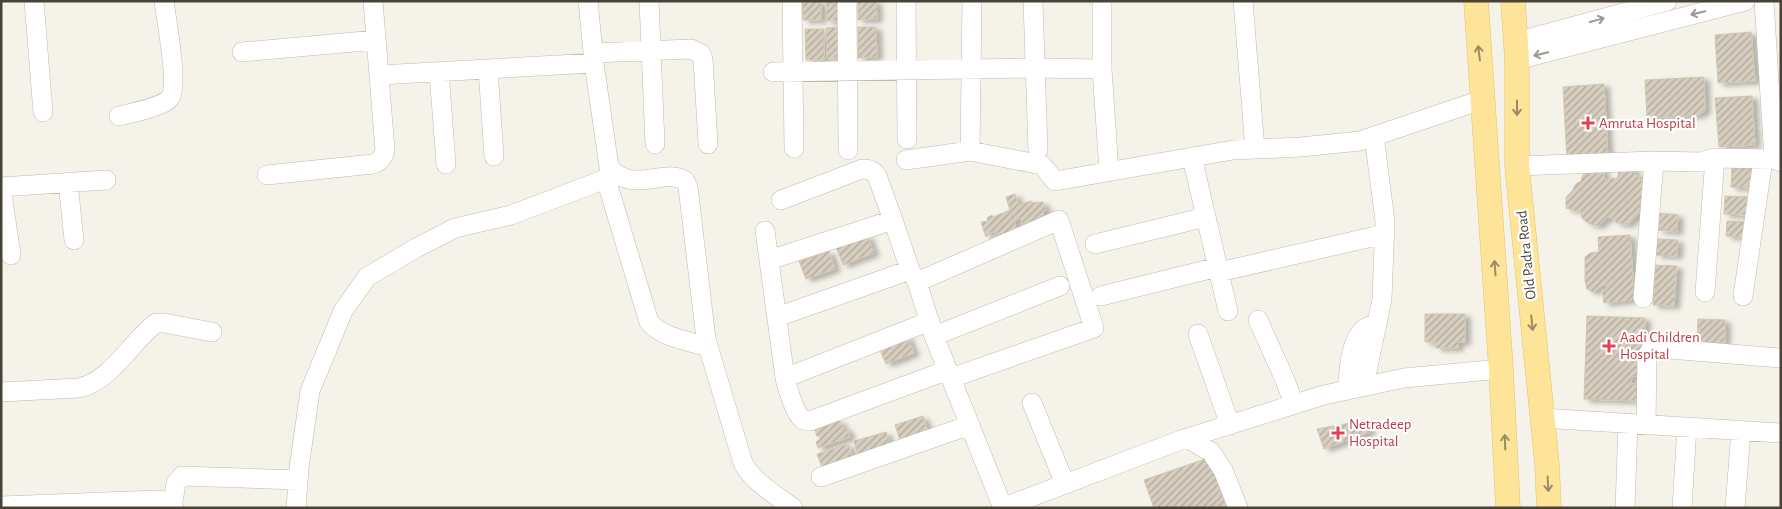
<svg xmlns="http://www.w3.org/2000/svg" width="1782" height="509" viewBox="0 0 1782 509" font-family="'Alegreya Sans',sans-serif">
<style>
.building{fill:url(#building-hatch);stroke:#d1c6b2;filter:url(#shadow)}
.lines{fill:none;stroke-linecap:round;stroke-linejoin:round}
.minor-casing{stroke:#c0baac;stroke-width:20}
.major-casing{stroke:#e5c267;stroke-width:25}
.minor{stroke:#fff;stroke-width:19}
.major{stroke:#fee499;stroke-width:24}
.oneway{stroke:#9b9791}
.oneway2{stroke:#9a8b63}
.health-dot{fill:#e0444e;stroke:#fff;stroke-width:2}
.labels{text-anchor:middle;stroke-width:4.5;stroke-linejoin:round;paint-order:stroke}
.health-label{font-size:15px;fill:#be3a42;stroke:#fff;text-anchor:start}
.street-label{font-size:15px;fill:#494237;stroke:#fff}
</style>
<defs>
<pattern id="building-hatch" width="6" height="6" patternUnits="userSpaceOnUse" patternTransform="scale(1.25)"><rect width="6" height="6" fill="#d7cebf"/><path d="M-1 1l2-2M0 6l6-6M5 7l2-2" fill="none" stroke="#b0a99c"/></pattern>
<filter id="shadow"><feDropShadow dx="5.5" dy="3" stdDeviation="2.5" flood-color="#0004"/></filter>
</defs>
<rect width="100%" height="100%" fill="#f5f2e9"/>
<!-- building -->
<path class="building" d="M 802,1 L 821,1 L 821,20 L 803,20 Z
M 826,1 L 845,1 L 845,20 L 827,21 Z
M 858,1 L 876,1 L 877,19 L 858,20 Z
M 845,27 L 846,58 L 827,58 L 826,28 Z
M 858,27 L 876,27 L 877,57 L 858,58 Z
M 805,29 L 824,29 L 824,60 L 806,60 Z
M 1751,32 L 1755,81 L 1718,83 L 1715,35 Z
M 1704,77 L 1705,111 L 1698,115 L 1647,118 L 1645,80 Z
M 1604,84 L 1608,159 L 1567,161 L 1563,87 Z
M 1752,96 L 1755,145 L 1719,147 L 1715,98 Z
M 1732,164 L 1755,164 L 1755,188 L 1731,187 Z
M 1621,166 L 1630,166 L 1641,181 L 1645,181 L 1639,214 L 1628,224 L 1617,223 L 1612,217 L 1608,217 L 1598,226 L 1588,223 L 1582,218 L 1581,212 L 1566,208 L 1566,197 L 1572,191 L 1576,184 L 1581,181 L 1583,175 L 1591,170 L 1603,168 L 1605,180 L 1617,178 Z
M 1015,194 L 1019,205 L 1031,201 L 1033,203 L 1043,202 L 1046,210 L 1043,212 L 1044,215 L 1040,216 L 1042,219 L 1036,220 L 1035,219 L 1031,223 L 1023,224 L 1020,218 L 1015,221 L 1016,230 L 999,235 L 994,232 L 989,233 L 986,237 L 981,222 L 988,221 L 987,218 L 992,215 L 993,217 L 1010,210 L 1006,197 Z
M 1725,196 L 1750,197 L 1749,215 L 1724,214 Z
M 1659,213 L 1678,215 L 1677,232 L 1658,230 Z
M 1727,221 L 1748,222 L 1747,237 L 1726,236 Z
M 867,235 L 874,253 L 843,265 L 836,247 Z
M 1630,235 L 1634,294 L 1631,300 L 1604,303 L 1602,290 L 1607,290 L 1606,283 L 1593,292 L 1587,289 L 1585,281 L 1585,257 L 1590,253 L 1599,252 L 1598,237 Z
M 1657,239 L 1678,240 L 1677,256 L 1656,255 Z
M 829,251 L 835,269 L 806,279 L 799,261 Z
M 1655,265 L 1677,266 L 1674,306 L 1653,305 Z
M 1425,314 L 1465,314 L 1465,342 L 1458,342 L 1458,348 L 1436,348 L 1436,342 L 1425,342 Z
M 1587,316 L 1645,318 L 1645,334 L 1630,333 L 1630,339 L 1645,340 L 1643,377 L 1632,376 L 1631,384 L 1643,385 L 1643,401 L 1584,399 Z
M 1698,319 L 1725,320 L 1725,343 L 1697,342 Z
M 907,336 L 914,353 L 886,364 L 879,347 Z
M 923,416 L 929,434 L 901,443 L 895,425 Z
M 1366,420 L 1370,432 L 1324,449 L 1317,429 Z
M 827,421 L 840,421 L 843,428 L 847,429 L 850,437 L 818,448 L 816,442 L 821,438 L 819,436 L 817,436 L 815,430 L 821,428 L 820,423 Z
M 886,432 L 890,447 L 858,456 L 854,441 Z
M 848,444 L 854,461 L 824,472 L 817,454 Z
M 1205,459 L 1220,481 L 1218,485 L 1231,508 L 1154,508 L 1144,480 Z"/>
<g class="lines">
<defs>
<path id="minor" d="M 34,1 L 43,112
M 588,1 L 594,63 L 609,167 C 632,195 666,167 685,181 L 688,187 L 706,339 L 743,463 C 753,482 776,495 793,508
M 649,1 L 655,144
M 792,1 L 794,148
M 847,1 L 848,150
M 906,1 L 907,139
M 1033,1 L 1038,150
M 1243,1 L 1255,149
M 1764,1 L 1774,159
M 1516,42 L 1667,1
M 242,52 L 376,40
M 593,53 L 691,49 L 701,54 L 703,59 L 708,144
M 1517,60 L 1745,1
M 488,69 L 494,156
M 1102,69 L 1102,1
M 439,72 L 446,164
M 773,72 L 1036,68 L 1102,69 L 1109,171
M 379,75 L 594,63
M 119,116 C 131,113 163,107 170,98 C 179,86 166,18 164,1
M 970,151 L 972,1
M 1192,157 L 1228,311
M 906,160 L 970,151 L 1042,165 L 1055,181 L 1233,150 L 1301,147 L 1360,141 L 1484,99
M 1517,166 L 1654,161 L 1701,162 L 1715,158 L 1774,159 L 1781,162
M 267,175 L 373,164 C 381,161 383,158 385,150 L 373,1
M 606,179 L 649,322 C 662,338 689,341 708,347
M 68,182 L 74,240
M 781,200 L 862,169 C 869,169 873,170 877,176 L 893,220
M 765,231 L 785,378 C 787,387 795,414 802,419 C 803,420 808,421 810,421 L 948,370
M 1095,244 L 1206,217
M 11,255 L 1,187 L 106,180
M 769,260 L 893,220 L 910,270 L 917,282 L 934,336 L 1003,508
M 1219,272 L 1385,234
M 917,282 L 1059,220 L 1094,328 L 951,378
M 1705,292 L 1715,158
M 1101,296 L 1218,267
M 1743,296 L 1763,160
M 1643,298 L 1654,161
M 777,317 L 910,270
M 1258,320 L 1285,380 L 1294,404
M 1198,334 L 1230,425
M 934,336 L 1060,286
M 785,378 L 930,321
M 1364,386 L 1382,299 L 1385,221 L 1374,136
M 1347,390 C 1349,373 1350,343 1362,331 C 1366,327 1372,325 1377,323
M 1,392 L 79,388 C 111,381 131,342 156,323 L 164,323 L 212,332
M 1032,403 L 1065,484
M 1542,418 L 1781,433
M 1646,425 L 1647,356 L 1651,349 L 1657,348 L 1781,358
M 1187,438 L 1211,452 L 1223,470 L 1238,508
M 821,477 L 970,425
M 1,506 L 157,500 L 164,501 L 174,508
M 172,508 L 176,483 L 182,476 L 298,480
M 296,508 L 299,468 L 310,391 L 343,311 L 367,277 L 416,248 L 455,228 L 511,215 L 616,175
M 1002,508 L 1181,440 L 1324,395 L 1404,378 L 1501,369
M 1625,508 L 1628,423
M 1682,508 L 1687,427
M 1735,508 L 1741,430"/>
<path id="major" d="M 1476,1 L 1501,369 L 1508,508
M 1513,1 L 1517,60 L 1517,166 L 1547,464 L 1549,508"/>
</defs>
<!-- minor casing -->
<use href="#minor" class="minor-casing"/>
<!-- major casing -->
<use href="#major" class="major-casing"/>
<!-- minor -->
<use href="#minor" class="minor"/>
<!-- major -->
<use href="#major" class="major"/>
</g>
<!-- one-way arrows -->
<defs><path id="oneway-shaft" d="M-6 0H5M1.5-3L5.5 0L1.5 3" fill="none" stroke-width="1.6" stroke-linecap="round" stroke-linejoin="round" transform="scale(1.25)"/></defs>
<g class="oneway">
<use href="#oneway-shaft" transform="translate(1698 13) rotate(166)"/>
<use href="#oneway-shaft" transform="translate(1597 20) rotate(-15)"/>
<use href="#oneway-shaft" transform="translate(1541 54) rotate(166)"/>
</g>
<g class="oneway2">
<use href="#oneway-shaft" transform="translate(1479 53) rotate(-97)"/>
<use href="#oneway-shaft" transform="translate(1517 108) rotate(90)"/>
<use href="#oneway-shaft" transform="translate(1495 268) rotate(-94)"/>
<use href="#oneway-shaft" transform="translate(1532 323) rotate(84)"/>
<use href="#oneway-shaft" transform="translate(1505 442) rotate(-92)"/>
<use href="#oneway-shaft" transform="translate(1548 484) rotate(87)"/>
</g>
<!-- markers -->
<g class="health-dot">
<path d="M1585.5 115.5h5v5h5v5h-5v5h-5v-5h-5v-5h5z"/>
<path d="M1606.5 338.5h5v5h5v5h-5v5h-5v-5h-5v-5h5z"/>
<path d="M1335.5 425.5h5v5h5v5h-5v5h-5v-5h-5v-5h5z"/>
</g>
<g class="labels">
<!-- health labels -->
<g class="health-label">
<text x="1599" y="128">Amruta Hospital</text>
<text x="1620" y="342">Aadi Children<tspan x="1620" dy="17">Hospital</tspan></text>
<text x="1349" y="429">Netradeep<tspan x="1349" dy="17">Hospital</tspan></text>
</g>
<!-- street labels -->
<g class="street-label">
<text transform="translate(1526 255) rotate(-96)" y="5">Old Padra Road</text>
</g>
</g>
<!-- border -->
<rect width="1782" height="509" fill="none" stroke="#494237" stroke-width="5"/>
</svg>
